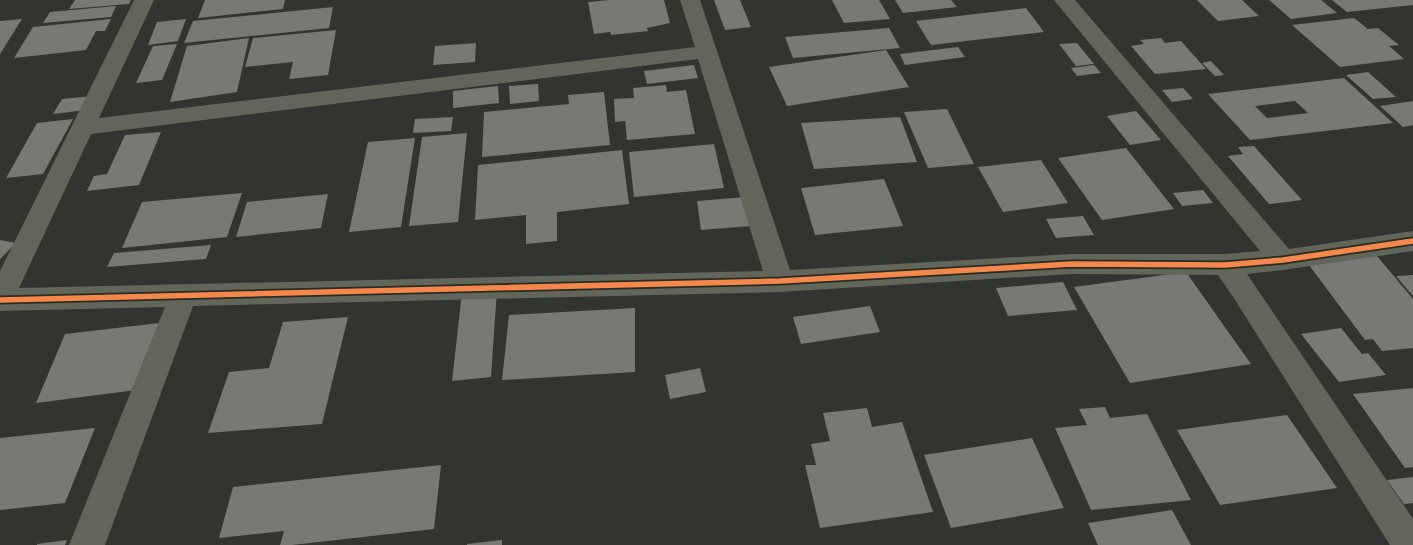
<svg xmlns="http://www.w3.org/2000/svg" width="1413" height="545" viewBox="0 0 1413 545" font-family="'Fira Sans',sans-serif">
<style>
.building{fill:#777974;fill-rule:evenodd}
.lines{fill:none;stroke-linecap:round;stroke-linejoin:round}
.minor{fill:#61655a;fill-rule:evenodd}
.cycleway-casing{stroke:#282d22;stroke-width:9}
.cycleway{stroke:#f5874c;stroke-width:5.5}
</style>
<rect width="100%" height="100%" fill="#32342f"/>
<!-- building -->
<path class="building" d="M 75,0 L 131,0 L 129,4 L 69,9 Z
M 205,0 L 285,0 L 283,9 L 198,18 Z
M 609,0 L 664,0 L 670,23 L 647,28 L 648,31 L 611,35 L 610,32 L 594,34 L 588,2 Z
M 714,0 L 740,0 L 751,27 L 725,30 Z
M 832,0 L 879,0 L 890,19 L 844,23 Z
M 895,0 L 951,0 L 957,7 L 903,13 Z
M 1197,0 L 1242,0 L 1259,16 L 1218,21 Z
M 1269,0 L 1321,0 L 1337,13 L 1291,19 Z
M 1332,0 L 1413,0 L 1413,5 L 1347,12 Z
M 116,6 L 111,17 L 43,23 L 50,12 Z
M 333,7 L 329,28 L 184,43 L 193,21 Z
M 1026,8 L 1044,32 L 931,45 L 916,21 Z
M 1354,18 L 1368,29 L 1378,28 L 1389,37 L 1399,45 L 1389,46 L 1404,59 L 1340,67 L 1292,25 Z
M 22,19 L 0,54 L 0,21 Z
M 111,19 L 105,31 L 96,31 L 86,50 L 14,58 L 33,27 Z
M 186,19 L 178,41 L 148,45 L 157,22 Z
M 889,28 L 900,48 L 793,58 L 785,37 Z
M 336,30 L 328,75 L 289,79 L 293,62 L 245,67 L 253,38 Z
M 249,38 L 237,92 L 170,102 L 187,46 Z
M 1161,38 L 1165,43 L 1181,41 L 1206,69 L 1155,74 L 1131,46 L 1144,44 L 1140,40 Z
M 476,43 L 475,62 L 433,65 L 435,46 Z
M 1077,43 L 1094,64 L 1076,66 L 1059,44 Z
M 177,44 L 162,80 L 136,83 L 153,46 Z
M 958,47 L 965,57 L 905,65 L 900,54 Z
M 886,50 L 909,87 L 787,106 L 769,67 Z
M 1211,61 L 1224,75 L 1215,76 L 1202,63 Z
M 694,65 L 698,78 L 647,84 L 644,71 Z
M 1094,65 L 1101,73 L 1077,76 L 1071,68 Z
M 1368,72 L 1396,97 L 1373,99 L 1346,75 Z
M 1344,78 L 1393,123 L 1250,140 L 1208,94 ZM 1295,101 L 1308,113 L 1267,118 L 1255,106 Z
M 538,84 L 539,101 L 510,104 L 509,86 Z
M 666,85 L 667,92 L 686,90 L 695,134 L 627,140 L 625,121 L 615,122 L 614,99 L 634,98 L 633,88 Z
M 498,86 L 499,103 L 453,108 L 453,91 Z
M 1183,88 L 1193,99 L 1172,102 L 1162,90 Z
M 604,92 L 610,145 L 482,157 L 484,112 L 569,104 L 568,95 Z
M 93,96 L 86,110 L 53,114 L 62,99 Z
M 1413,101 L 1413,125 L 1403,127 L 1380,106 Z
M 947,109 L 974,164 L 928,168 L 904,112 Z
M 1136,111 L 1161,140 L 1130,145 L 1107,116 Z
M 453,117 L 451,131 L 413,133 L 415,119 Z
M 900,117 L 917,162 L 814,169 L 801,123 Z
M 73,119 L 43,174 L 6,178 L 37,123 Z
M 161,132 L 139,185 L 87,191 L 94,176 L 107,174 L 125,135 Z
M 467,133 L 458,222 L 409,226 L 422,137 Z
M 415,138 L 401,227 L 349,232 L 368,142 Z
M 714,144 L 724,188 L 634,197 L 629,152 Z
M 1254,146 L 1302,200 L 1269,204 L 1228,156 L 1243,154 L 1238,147 Z
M 1126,148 L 1174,209 L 1102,220 L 1058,158 Z
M 622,150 L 629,204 L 557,212 L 557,241 L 526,244 L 526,215 L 475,220 L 478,165 Z
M 1041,160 L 1068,203 L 1003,212 L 978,167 Z
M 884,179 L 903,226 L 815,235 L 801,188 Z
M 1203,190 L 1213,203 L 1182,206 L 1173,193 Z
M 242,193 L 227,237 L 122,248 L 142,202 Z
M 328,194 L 321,228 L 236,237 L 247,202 Z
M 746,197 L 751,226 L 701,230 L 697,201 Z
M 1083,216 L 1094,235 L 1056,238 L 1046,219 Z
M 0,240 L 16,243 L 0,259 Z
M 211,245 L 206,259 L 107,267 L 114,253 Z
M 1377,256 L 1413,299 L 1413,348 L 1382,351 L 1373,339 L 1365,340 L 1306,261 Z
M 1186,272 L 1251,364 L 1130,383 L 1074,287 Z
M 1413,275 L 1413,296 L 1396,276 Z
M 1063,282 L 1077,310 L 1008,316 L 996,288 Z
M 497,289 L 491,377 L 452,381 L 462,292 Z
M 870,306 L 880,332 L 801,344 L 793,317 Z
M 635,308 L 635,372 L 502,380 L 509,315 Z
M 348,317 L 322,424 L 208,433 L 229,372 L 269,368 L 283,322 Z
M 159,323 L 136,390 L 36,403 L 65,334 Z
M 1341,328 L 1362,354 L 1368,353 L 1386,375 L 1339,382 L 1301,334 Z
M 700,368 L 706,392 L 670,399 L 665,375 Z
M 1413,388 L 1413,467 L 1405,468 L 1353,394 Z
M 1105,407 L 1110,418 L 1147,414 L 1191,500 L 1091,510 L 1055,428 L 1087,425 L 1079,409 Z
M 867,408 L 872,427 L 902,422 L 933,512 L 820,528 L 805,465 L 816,465 L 811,444 L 830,441 L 823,413 Z
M 1287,415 L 1337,488 L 1220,505 L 1177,430 Z
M 95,428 L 65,503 L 0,510 L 0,438 Z
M 1032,438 L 1064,508 L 951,528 L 924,455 Z
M 441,465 L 434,529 L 292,545 L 280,545 L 284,531 L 219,538 L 233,487 Z
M 1413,477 L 1413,503 L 1404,504 L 1387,480 Z
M 1172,510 L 1191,545 L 1098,545 L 1088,523 Z
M 67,540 L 65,545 L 37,545 L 37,544 Z
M 502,540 L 502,545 L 467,545 L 467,544 Z"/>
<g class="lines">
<!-- minor -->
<path class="minor" d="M 134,0 L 154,0 L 99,118 L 695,47 L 680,0 L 700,0 L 790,270 L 1072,254 L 1225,254 L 1260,251 L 1054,0 L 1075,0 L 1289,249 L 1413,231 L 1413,251 L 1283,270 L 1247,274 L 1413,519 L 1413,545 L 1390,545 L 1235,300 L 1218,275 L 1072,274 L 780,292 L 193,306 L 105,545 L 69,545 L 165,307 L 0,311 L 0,271 ZM 698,59 L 763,271 L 19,288 L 91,134 Z"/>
<defs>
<path id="cycleway" d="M 0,300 L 780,281 L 1072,264 L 1225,265 L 1283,260 L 1413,241"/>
</defs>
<!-- cycleway casing -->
<use href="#cycleway" class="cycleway-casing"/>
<!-- cycleway -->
<use href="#cycleway" class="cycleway"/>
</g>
</svg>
